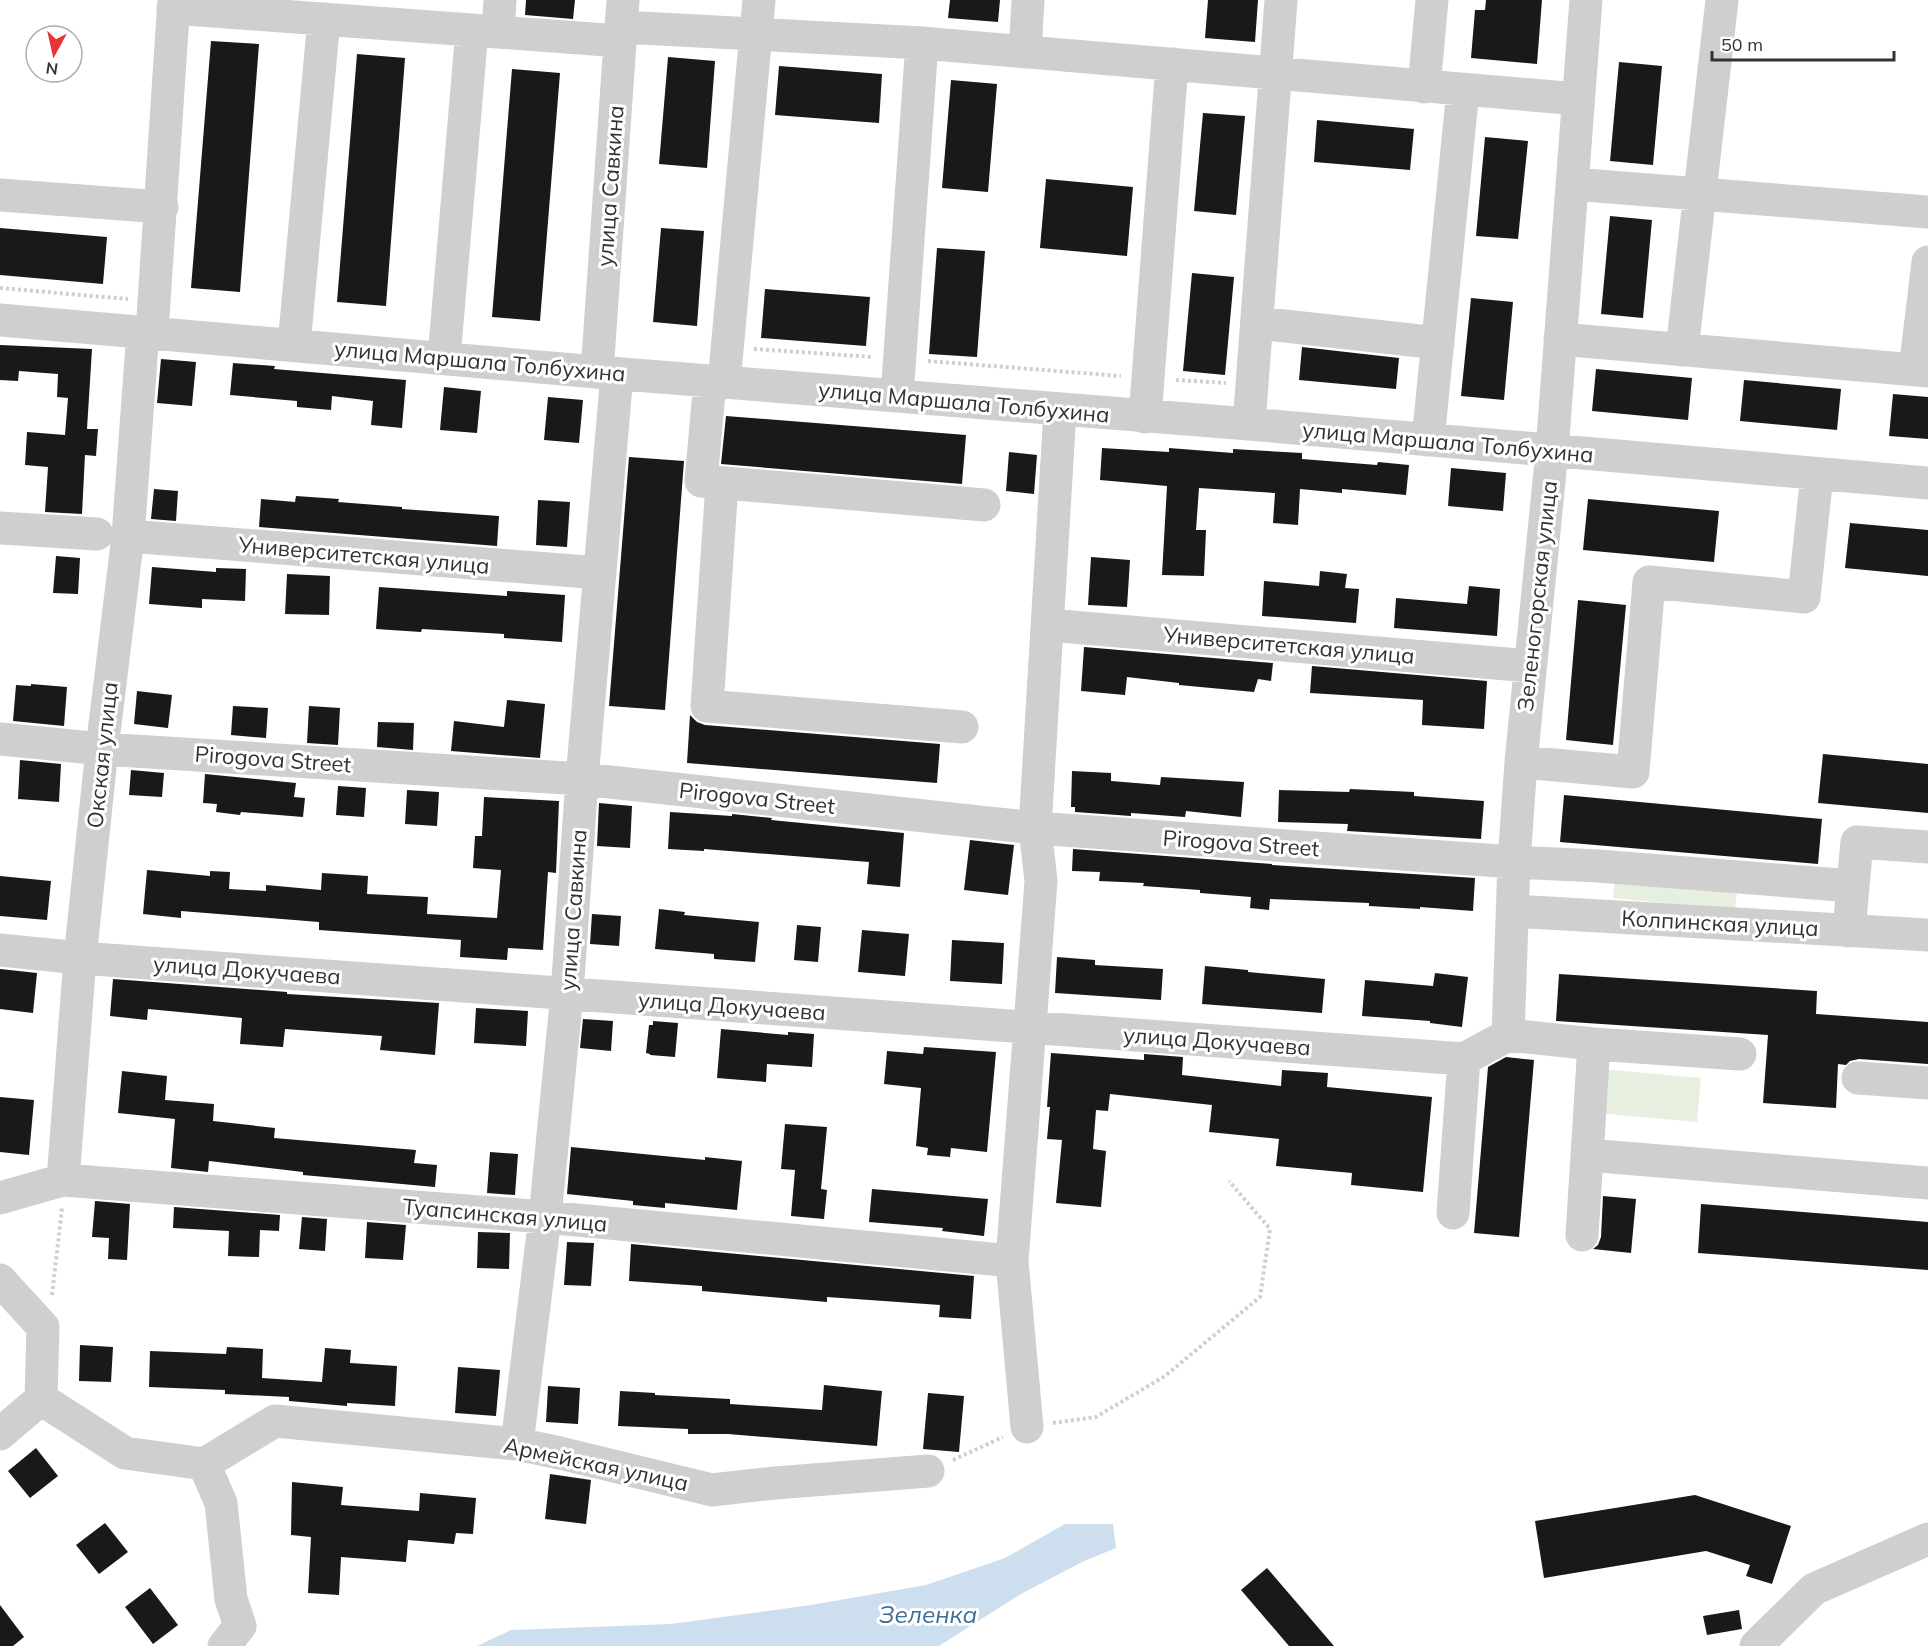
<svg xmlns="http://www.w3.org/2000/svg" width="1928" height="1646" viewBox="0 0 1928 1646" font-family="Mulish,sans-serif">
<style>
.green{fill:#e7efe1}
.water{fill:#cddfee}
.building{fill:#191919}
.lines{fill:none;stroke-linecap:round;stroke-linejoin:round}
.path{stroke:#cfcfcf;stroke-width:4;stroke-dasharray:3 3;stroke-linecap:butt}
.minor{stroke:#cfcfcf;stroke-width:33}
.labels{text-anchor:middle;stroke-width:6;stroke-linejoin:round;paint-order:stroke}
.street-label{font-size:22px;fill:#323232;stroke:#fff}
.water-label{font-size:24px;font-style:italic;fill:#3d6e98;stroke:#fff}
</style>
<rect width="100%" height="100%" fill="#fff"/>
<!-- green -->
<path class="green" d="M 1615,880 L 1737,892 L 1735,910 L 1613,898 Z
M 1600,1069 L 1701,1078 L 1697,1122 L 1597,1113 Z"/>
<!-- water -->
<path class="water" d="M 1065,1524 L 1113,1524 L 1116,1548 L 1082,1562 L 1019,1595 L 939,1646 L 477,1646 L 511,1630 L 671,1624 L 811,1605 L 926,1585 L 1005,1558 Z"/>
<!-- building -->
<path class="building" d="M 526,0 L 575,0 L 573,19 L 525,15 Z
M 950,0 L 1000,0 L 998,22 L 948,18 Z
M 1208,0 L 1258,0 L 1255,42 L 1205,38 Z
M 1486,0 L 1542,0 L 1537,64 L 1471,58 L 1475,10 L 1485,10 Z
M 211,41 L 259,44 L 240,292 L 191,288 Z
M 357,54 L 405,58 L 386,306 L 337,302 Z
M 668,57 L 715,61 L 707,168 L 659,164 Z
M 1619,62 L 1662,66 L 1653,165 L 1610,161 Z
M 779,66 L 882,74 L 879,123 L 775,115 Z
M 512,69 L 560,73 L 540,321 L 492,317 Z
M 951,80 L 997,84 L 988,192 L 942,188 Z
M 1203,113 L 1245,116 L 1236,215 L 1194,211 Z
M 1317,120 L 1414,129 L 1410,170 L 1314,162 Z
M 1485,137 L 1528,141 L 1518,239 L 1476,236 Z
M 1046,179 L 1133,187 L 1127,256 L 1040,248 Z
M 1610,216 L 1652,220 L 1643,318 L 1601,314 Z
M 0,228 L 107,237 L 103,284 L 0,275 Z
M 661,228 L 704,231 L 697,326 L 653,322 Z
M 937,248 L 985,251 L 977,357 L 929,354 Z
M 1192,273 L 1234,277 L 1225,375 L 1183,371 Z
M 765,289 L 870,297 L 866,346 L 761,338 Z
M 1471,298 L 1513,302 L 1504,400 L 1461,396 Z
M 0,345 L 92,349 L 87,429 L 98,429 L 96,456 L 85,455 L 82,514 L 45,512 L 48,467 L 25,465 L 27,432 L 65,435 L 68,398 L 57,397 L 58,374 L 19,371 L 18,381 L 0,380 Z
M 1302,347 L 1399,358 L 1396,389 L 1299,380 Z
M 161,359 L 196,362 L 192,406 L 157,403 Z
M 233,363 L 275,366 L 274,369 L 406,380 L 402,428 L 371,425 L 373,401 L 332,396 L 331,410 L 297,407 L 297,401 L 230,395 Z
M 1596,369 L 1692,378 L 1688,420 L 1592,411 Z
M 1744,380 L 1841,389 L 1837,430 L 1740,421 Z
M 444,387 L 481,391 L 477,433 L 440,430 Z
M 1893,394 L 1928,397 L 1928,439 L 1889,436 Z
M 548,397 L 583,400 L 579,443 L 544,440 Z
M 726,416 L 966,435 L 962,484 L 721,464 Z
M 1102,448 L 1169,452 L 1169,448 L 1233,453 L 1233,449 L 1302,453 L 1302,459 L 1377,465 L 1378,462 L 1409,465 L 1406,495 L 1342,489 L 1342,493 L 1300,489 L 1298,525 L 1273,523 L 1275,493 L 1199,488 L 1196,530 L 1206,530 L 1204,576 L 1162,575 L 1167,486 L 1100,480 Z
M 1009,452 L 1037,455 L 1034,494 L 1006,491 Z
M 629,457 L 684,461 L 665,710 L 609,706 Z
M 1451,468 L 1506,473 L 1503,511 L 1448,506 Z
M 154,489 L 178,491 L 176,521 L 151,519 Z
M 296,496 L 339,499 L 338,502 L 402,507 L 402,509 L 499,516 L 497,546 L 259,527 L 261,499 L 295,502 Z
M 1588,499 L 1719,511 L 1714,562 L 1583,550 Z
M 538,500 L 570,502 L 567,547 L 536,545 Z
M 1850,523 L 1928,530 L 1928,576 L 1845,568 Z
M 56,556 L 80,558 L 78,594 L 53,593 Z
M 1091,557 L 1130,560 L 1127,607 L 1088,605 Z
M 152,567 L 216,572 L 216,568 L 246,569 L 245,601 L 202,599 L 202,608 L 149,604 Z
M 1320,571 L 1347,574 L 1345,588 L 1359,589 L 1356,623 L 1262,616 L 1264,581 L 1319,586 Z
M 287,574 L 330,576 L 329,615 L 285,614 Z
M 1469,586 L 1500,589 L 1497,636 L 1394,628 L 1396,598 L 1467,604 Z
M 379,587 L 507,596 L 507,591 L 565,595 L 562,642 L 504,638 L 504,634 L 422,629 L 421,632 L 376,629 Z
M 1578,600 L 1626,605 L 1613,745 L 1566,740 Z
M 1084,647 L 1273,663 L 1271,681 L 1258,679 L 1254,692 L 1179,685 L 1179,683 L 1127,677 L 1125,695 L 1081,691 Z
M 1312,666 L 1487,681 L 1484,729 L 1422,725 L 1423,700 L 1310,693 Z
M 31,684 L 67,687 L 64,726 L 13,721 L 16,685 L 31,686 Z
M 137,691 L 172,695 L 168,728 L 134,724 Z
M 507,700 L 545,704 L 540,758 L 451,751 L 454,721 L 504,727 Z
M 233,706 L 268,708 L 266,738 L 231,735 Z
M 309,706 L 340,708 L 338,745 L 307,743 Z
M 690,715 L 697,722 L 705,725 L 940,744 L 937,783 L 687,763 Z
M 378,722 L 414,723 L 413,750 L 377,747 Z
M 1823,754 L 1928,764 L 1928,813 L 1818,803 Z
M 20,760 L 61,764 L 59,802 L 18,799 Z
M 131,770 L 164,773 L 162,797 L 129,795 Z
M 1072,771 L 1111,773 L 1111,781 L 1160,785 L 1161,777 L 1244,782 L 1241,817 L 1186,811 L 1185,817 L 1131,813 L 1131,816 L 1075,812 L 1075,807 L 1071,807 Z
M 205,774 L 296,783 L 294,797 L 305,798 L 303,817 L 241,812 L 240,815 L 216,812 L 217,804 L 203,803 Z
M 338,786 L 366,788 L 364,817 L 336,815 Z
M 1350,789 L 1414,792 L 1414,796 L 1484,801 L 1481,839 L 1347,831 L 1348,824 L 1278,822 L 1279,790 L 1349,792 Z
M 407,790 L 439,792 L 437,826 L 405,824 Z
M 1564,795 L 1822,819 L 1818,864 L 1560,842 Z
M 484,797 L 559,801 L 556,873 L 548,872 L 543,950 L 508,948 L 507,960 L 460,957 L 461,940 L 319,930 L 319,922 L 181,911 L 181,918 L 143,914 L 147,870 L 210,876 L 210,871 L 230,872 L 229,889 L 266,891 L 266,885 L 321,890 L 322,873 L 368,876 L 367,894 L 428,897 L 427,914 L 497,918 L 501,870 L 473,868 L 475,836 L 482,836 Z
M 599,803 L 632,806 L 630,848 L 597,846 Z
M 670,812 L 732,816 L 732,814 L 772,818 L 771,820 L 904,833 L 900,887 L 867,884 L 869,862 L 704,849 L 704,851 L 668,849 Z
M 970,840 L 1014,845 L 1008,895 L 964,890 Z
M 1073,849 L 1272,864 L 1272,865 L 1475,878 L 1473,911 L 1420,907 L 1420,909 L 1369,906 L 1369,903 L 1270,899 L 1269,910 L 1250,908 L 1251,897 L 1200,893 L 1200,890 L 1143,886 L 1144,883 L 1099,881 L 1100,872 L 1072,871 Z
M 0,876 L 51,881 L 47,920 L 0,916 Z
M 659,909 L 685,912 L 684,915 L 759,922 L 755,962 L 714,959 L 714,954 L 655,949 Z
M 592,914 L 621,916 L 619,946 L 590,944 Z
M 797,925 L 821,927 L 818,962 L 794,960 Z
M 862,930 L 909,934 L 905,976 L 858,972 Z
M 952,940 L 1004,943 L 1002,984 L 950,981 Z
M 1057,957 L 1095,960 L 1095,965 L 1163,969 L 1161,1000 L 1055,993 Z
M 1205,966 L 1248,970 L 1248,972 L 1325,979 L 1322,1013 L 1202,1004 Z
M 0,969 L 37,973 L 33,1013 L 0,1009 Z
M 1435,973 L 1468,977 L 1462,1027 L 1430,1023 L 1430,1021 L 1362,1016 L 1365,980 L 1433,986 Z
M 1559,974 L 1817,991 L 1816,1014 L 1928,1022 L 1928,1064 L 1859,1059 L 1850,1061 L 1846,1065 L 1838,1064 L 1836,1108 L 1763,1103 L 1768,1035 L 1556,1021 Z
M 113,979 L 287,992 L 287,994 L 439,1003 L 435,1055 L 380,1050 L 382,1036 L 285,1029 L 283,1047 L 240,1044 L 242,1018 L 148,1009 L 147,1020 L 110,1016 Z
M 476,1008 L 528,1011 L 526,1046 L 474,1043 Z
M 583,1019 L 613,1021 L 611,1051 L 580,1048 Z
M 653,1021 L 678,1023 L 675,1057 L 650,1055 L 650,1054 L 646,1053 L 649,1025 L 653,1025 Z
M 721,1029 L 788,1035 L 788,1032 L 814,1034 L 812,1067 L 767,1064 L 766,1082 L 717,1078 Z
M 924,1047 L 996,1052 L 987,1152 L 951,1148 L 950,1157 L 927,1155 L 928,1148 L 916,1146 L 921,1088 L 884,1084 L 887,1051 L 923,1054 Z
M 1051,1053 L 1144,1060 L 1144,1054 L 1183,1057 L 1182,1075 L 1281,1086 L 1282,1070 L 1328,1073 L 1327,1087 L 1432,1097 L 1423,1192 L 1351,1185 L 1352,1173 L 1276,1166 L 1279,1139 L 1209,1132 L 1212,1105 L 1110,1094 L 1108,1111 L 1096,1110 L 1093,1149 L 1106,1151 L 1101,1207 L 1056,1203 L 1062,1140 L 1047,1139 L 1050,1107 L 1047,1107 Z
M 1506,1057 L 1534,1060 L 1519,1237 L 1474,1233 L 1488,1067 Z
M 122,1071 L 167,1076 L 165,1100 L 214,1104 L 213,1121 L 275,1128 L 274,1138 L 416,1150 L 414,1163 L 437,1165 L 435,1187 L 303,1175 L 303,1172 L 209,1161 L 208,1172 L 171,1168 L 175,1119 L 118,1113 Z
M 0,1097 L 34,1100 L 29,1155 L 0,1152 Z
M 785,1124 L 827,1127 L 821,1189 L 827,1190 L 824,1219 L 791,1216 L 795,1170 L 781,1169 Z
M 571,1147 L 705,1160 L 705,1157 L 742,1161 L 737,1210 L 665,1203 L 665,1208 L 633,1205 L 633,1201 L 567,1194 Z
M 490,1152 L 518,1154 L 515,1195 L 487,1193 Z
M 872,1189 L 988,1199 L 984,1236 L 942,1231 L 943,1228 L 869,1222 Z
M 1603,1196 L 1636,1199 L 1631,1253 L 1593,1249 L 1598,1245 L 1601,1237 Z
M 95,1201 L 130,1204 L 127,1260 L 108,1259 L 109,1238 L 92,1237 Z
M 1701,1204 L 1928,1222 L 1928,1270 L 1698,1253 Z
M 174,1207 L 280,1215 L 279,1231 L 260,1230 L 259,1257 L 228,1256 L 229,1231 L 173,1228 Z
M 302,1217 L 327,1219 L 325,1251 L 299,1249 Z
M 367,1222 L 406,1225 L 403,1260 L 365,1258 Z
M 478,1232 L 510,1233 L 509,1269 L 477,1268 Z
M 567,1242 L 594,1243 L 591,1286 L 564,1285 Z
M 631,1244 L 974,1276 L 971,1319 L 939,1317 L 940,1305 L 827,1297 L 827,1302 L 702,1291 L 702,1286 L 629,1281 Z
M 80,1345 L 113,1347 L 111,1382 L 79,1381 Z
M 227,1347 L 263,1349 L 262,1378 L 322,1382 L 325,1348 L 351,1350 L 350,1363 L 397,1366 L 395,1406 L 347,1403 L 347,1406 L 289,1401 L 289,1397 L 225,1394 L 225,1390 L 149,1387 L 150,1351 L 226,1354 Z
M 458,1367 L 500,1370 L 496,1416 L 455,1413 Z
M 824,1385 L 882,1391 L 877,1446 L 728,1434 L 688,1434 L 688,1429 L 618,1426 L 620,1391 L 655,1393 L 655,1395 L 730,1399 L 730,1404 L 822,1410 Z
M 548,1386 L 580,1388 L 578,1424 L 546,1422 Z
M 928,1393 L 964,1396 L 959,1452 L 923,1449 Z
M 36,1448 L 58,1476 L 30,1498 L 8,1471 Z
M 550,1474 L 591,1480 L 586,1524 L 545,1519 Z
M 292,1482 L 343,1487 L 341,1505 L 419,1511 L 420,1493 L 476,1498 L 473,1534 L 456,1533 L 454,1544 L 408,1540 L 406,1562 L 341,1557 L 339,1595 L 308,1593 L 311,1537 L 291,1535 Z
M 1695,1495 L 1791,1526 L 1772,1584 L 1746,1576 L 1750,1565 L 1706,1551 L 1544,1578 L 1535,1521 Z
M 105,1523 L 128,1552 L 99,1574 L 76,1545 Z
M 1267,1568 L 1334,1646 L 1289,1646 L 1241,1590 Z
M 150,1588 L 178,1625 L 153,1644 L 125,1607 Z
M 0,1605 L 24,1637 L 13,1646 L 0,1646 Z
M 1739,1610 L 1742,1629 L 1707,1635 L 1703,1616 Z"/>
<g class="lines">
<!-- path -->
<path class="path" d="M 0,288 L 128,299
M 754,349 L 873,357
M 928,361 L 1121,376
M 1176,380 L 1226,383
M 52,1295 L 62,1208
M 1053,1423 L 1096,1417 L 1165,1376 L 1260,1297 L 1270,1229 L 1229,1181
M 953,1460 L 1003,1437"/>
<!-- minor -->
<path class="minor" d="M 173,8 L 620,41
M 621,27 L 922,43 L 1578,99
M 498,32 L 500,0
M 1025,52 L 1028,0
M 1424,87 L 1432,0
M 1572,184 L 1928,212
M 0,195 L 162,207
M 0,320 L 597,372 L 1249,424 L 1928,483
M 1257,323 L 1438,343
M 152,332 L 174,0
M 1560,339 L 1928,371
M 294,345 L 324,19
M 1682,350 L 1722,0
M 444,358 L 472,30
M 1915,370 L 1928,262
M 597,372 L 623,0
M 710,381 L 701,481 L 984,505
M 724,383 L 759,0
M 897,396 L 922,43
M 1145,417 L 1172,64
M 1249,424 L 1281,0
M 1428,440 L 1463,90
M 722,483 L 707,706 L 962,727
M 0,528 L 97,534
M 128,536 L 600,573
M 1048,625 L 1530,666
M 0,739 L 102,749 L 582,779 L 1035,828 L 1514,862 L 1598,866 L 1853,886 L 1849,931
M 1521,762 L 1633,772 L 1649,582 L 1804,597 L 1817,474
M 1853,886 L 1857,842 L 1928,847
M 1513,911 L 1928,935
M 0,950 L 80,958 L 1464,1059
M 1508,1035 L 1594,1044 L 1582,1235
M 1594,1044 L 1740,1054
M 1464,1059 L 1508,1035 L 1514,862 L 1521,762 L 1552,451 L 1586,0
M 1858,1078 L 1928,1083
M 1587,1155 L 1928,1183
M 63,1180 L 80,958 L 102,749 L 128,536 L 143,331
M 0,1198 L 63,1180 L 545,1217 L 1012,1261
M 1453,1213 L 1464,1059
M 0,1280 L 43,1327 L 41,1399 L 125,1453 L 204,1464 L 221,1503 L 231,1599 L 240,1626 L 224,1646
M 1027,1427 L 1012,1261 L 1041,881 L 1035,828 L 1060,411
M 0,1434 L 41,1399
M 517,1444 L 545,1217 L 567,993 L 582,779 L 617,374
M 204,1464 L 275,1421 L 517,1444 L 560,1453 L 712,1490 L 775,1483 L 928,1471
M 1756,1646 L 1814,1589 L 1928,1539"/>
</g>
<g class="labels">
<!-- street labels -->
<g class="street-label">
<text transform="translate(610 186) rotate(-86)" y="8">улица Савкина</text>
<text transform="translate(480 361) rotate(5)" y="8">улица Маршала Толбухина</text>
<text transform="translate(964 402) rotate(5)" y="8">улица Маршала Толбухина</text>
<text transform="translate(1448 442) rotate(5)" y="8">улица Маршала Толбухина</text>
<text transform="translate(364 555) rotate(5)" y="8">Университетская улица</text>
<text transform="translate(1537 596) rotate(-84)" y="8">Зеленогорская улица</text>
<text transform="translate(1289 645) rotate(5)" y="8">Университетская улица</text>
<text transform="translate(102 755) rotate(-84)" y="8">Окская улица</text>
<text transform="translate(273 759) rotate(4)" y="8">Pirogova Street</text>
<text transform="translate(757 798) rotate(6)" y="8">Pirogova Street</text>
<text transform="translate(1241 843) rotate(4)" y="8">Pirogova Street</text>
<text transform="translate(573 910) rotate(-86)" y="8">улица Савкина</text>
<text transform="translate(1720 923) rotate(3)" y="8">Колпинская улица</text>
<text transform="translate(247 970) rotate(4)" y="8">улица Докучаева</text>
<text transform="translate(732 1006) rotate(4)" y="8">улица Докучаева</text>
<text transform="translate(1217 1041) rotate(4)" y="8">улица Докучаева</text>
<text transform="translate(505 1215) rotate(5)" y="8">Туапсинская улица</text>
<text transform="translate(596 1464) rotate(12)" y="8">Армейская улица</text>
</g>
<!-- water labels -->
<g class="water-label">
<text x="928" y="1623">Зеленка</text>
</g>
</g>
<!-- north arrow -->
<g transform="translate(54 54) rotate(188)"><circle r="28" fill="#ffffff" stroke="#adadad" stroke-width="1.5"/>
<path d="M0-4.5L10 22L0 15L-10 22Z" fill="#ea3434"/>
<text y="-9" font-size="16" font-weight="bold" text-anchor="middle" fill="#323232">N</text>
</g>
<!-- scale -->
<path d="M1712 51v9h182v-9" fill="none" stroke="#323232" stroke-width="3"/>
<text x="1721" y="51" font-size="18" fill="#323232" stroke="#ffffff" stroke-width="4.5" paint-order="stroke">50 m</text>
</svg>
